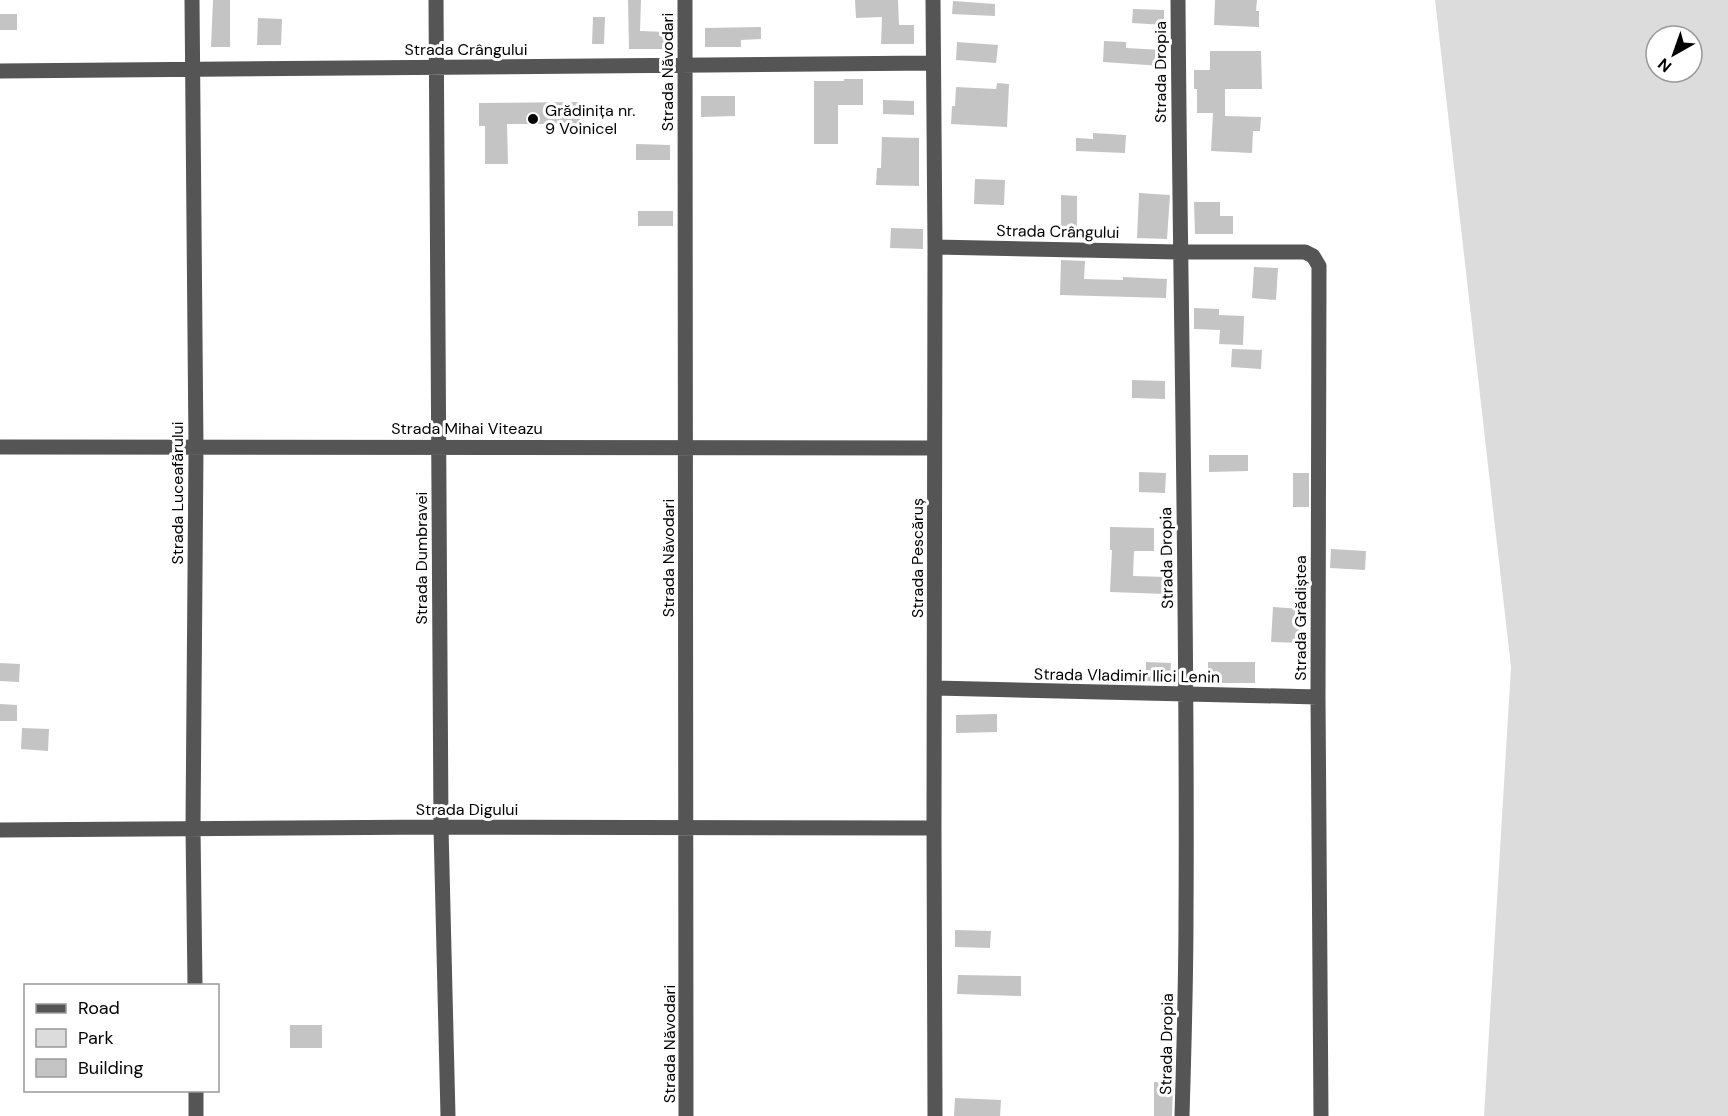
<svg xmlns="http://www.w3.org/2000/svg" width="1728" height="1116" viewBox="0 0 1728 1116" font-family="'DM Sans',sans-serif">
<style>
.green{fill:#dcdcdc;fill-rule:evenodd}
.building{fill:#c4c4c4}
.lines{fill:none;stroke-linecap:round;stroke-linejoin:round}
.minor{stroke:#555;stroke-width:15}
.poi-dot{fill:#000;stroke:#fff;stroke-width:2}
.labels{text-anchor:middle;stroke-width:6;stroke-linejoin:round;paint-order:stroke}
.street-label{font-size:16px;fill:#000;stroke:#fff}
.poi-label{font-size:16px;fill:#000;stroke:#fff;text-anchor:start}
</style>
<rect width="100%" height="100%" fill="#fff"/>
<!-- green -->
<path class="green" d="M 1435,0 L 1728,0 L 1728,1116 L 1484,1116 L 1511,667 ZM 1656,36 L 1692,36 L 1692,72 L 1656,72 Z"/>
<!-- building -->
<path class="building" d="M 213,0 L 230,0 L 230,47 L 211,47 Z
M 628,0 L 641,0 L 640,31 L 669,32 L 670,49 L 629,49 Z
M 855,0 L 898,0 L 899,25 L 914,25 L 914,44 L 881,44 L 882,17 L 856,18 Z
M 1215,0 L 1257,0 L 1256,11 L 1259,11 L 1259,27 L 1214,25 Z
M 953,1 L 995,4 L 995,16 L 952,14 Z
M 1133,9 L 1164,10 L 1164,25 L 1132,23 Z
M 0,14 L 17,14 L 17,30 L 0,30 Z
M 593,17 L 605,17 L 604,44 L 592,44 Z
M 258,18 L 282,19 L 281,45 L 257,45 Z
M 761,27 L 761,39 L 741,40 L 741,47 L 705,47 L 705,28 Z
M 1104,41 L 1126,42 L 1126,48 L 1162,50 L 1162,66 L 1103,62 Z
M 957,42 L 998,45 L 996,63 L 956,60 Z
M 1210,51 L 1261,51 L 1262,89 L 1225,89 L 1225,116 L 1261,117 L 1260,131 L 1253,131 L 1252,153 L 1211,151 L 1213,113 L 1197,113 L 1197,89 L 1194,89 L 1194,70 L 1210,70 Z
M 844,79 L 863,79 L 863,105 L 838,105 L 838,144 L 814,144 L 814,81 L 844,81 Z
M 997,83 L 1009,84 L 1007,127 L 951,124 L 952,106 L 955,106 L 956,87 L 996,89 Z
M 701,96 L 735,96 L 735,116 L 701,117 Z
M 883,100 L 914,101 L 914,115 L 883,114 Z
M 580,102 L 580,124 L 507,124 L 508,164 L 485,164 L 485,126 L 479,126 L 479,103 Z
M 1093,133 L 1126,135 L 1125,153 L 1076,151 L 1076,138 L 1093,139 Z
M 882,137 L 919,138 L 919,186 L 876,185 L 877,168 L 881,168 Z
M 636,144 L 670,145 L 670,160 L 636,160 Z
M 975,179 L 1005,180 L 1004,205 L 974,204 Z
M 1139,193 L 1170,195 L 1167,239 L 1137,238 Z
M 1061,195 L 1077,196 L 1077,233 L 1061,233 Z
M 1194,202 L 1220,202 L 1220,216 L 1233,216 L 1233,234 L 1195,234 Z
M 638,211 L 673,211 L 673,226 L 638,226 Z
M 891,228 L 923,229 L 923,249 L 890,248 Z
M 1061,260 L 1085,261 L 1084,279 L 1123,280 L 1123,277 L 1167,279 L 1166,298 L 1060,295 Z
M 1254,267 L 1278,268 L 1276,300 L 1252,298 Z
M 1194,308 L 1219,309 L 1219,315 L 1244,316 L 1243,345 L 1219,344 L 1220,330 L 1194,329 Z
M 1232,349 L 1262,350 L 1261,369 L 1231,367 Z
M 1132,380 L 1165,381 L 1165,399 L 1132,398 Z
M 1209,455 L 1248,455 L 1248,471 L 1209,472 Z
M 1139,472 L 1166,473 L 1165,493 L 1139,492 Z
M 1293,473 L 1309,473 L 1309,507 L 1293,507 Z
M 1110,527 L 1154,528 L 1154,551 L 1134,551 L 1133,576 L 1167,577 L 1166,594 L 1110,592 L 1112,550 L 1110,550 Z
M 1331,549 L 1366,551 L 1365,570 L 1330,568 Z
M 1273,607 L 1302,609 L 1301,643 L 1271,642 Z
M 1146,662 L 1171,663 L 1170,682 L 1146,681 Z
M 1208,662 L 1255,662 L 1255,683 L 1208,683 Z
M 0,663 L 20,664 L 19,682 L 0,681 Z
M 0,704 L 17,705 L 17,721 L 0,721 Z
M 997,714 L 997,732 L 956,733 L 956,715 Z
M 22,728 L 49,729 L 48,751 L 21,749 Z
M 955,930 L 991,931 L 990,948 L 955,947 Z
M 958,975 L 1021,976 L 1021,996 L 957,994 Z
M 290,1025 L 322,1025 L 322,1048 L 290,1048 Z
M 1154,1082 L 1173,1083 L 1172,1116 L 1154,1116 Z
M 955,1098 L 1001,1100 L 1000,1116 L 954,1116 Z"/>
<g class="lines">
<!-- minor -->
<path class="minor" d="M 192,0 L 196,448 L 193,828 L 195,986
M 436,0 L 441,827 L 448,1116
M 685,0 L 686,1116
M 933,0 L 935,247 L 934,828 L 935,1116
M 1178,0 C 1180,305 1188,609 1186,914 C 1186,981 1184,1049 1182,1116
M 0,71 L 933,63
M 935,247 L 1179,252 L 1305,252 L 1313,256 L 1319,266 L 1318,697 L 1321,1116
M 0,447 L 934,448
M 935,688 L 1318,697
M 0,830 L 441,827 L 934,828
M 196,1090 L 196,1116"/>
</g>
<!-- markers -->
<circle class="poi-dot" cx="533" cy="119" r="6"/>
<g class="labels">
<!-- street labels -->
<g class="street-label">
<text x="466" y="55">Strada Crângului</text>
<text transform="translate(667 72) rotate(-90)" y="6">Strada Năvodari</text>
<text transform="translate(1160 72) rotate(-90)" y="6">Strada Dropia</text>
<text transform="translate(1058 231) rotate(1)" y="6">Strada Crângului</text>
<text x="467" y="434">Strada Mihai Viteazu</text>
<text transform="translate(177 493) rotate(-90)" y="6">Strada Luceafărului</text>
<text transform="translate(421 558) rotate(-90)" y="6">Strada Dumbravei</text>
<text transform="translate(668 558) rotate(-90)" y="6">Strada Năvodari</text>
<text transform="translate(917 558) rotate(-90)" y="6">Strada Pescăruș</text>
<text transform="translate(1166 558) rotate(-91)" y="6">Strada Dropia</text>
<text transform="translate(1300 618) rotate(-90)" y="6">Strada Grădiștea</text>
<text transform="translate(1127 675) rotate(1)" y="6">Strada Vladimir Ilici Lenin</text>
<text x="467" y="815">Strada Digului</text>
<text transform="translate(669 1044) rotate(-90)" y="6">Strada Năvodari</text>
<text transform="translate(1166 1044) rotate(-89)" y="6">Strada Dropia</text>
</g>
<!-- poi labels -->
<g class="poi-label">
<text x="545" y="116">Grădinița nr.<tspan x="545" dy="18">9 Voinicel</tspan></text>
</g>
</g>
<!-- legend -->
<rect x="24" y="984" width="195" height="108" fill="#ffffff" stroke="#999999" stroke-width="1.5"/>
<rect x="36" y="1004" width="30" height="9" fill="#555555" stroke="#999999" stroke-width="1.5"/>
<text x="78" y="1014" font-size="18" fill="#000000">Road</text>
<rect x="36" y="1029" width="30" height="18" fill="#dcdcdc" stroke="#999999" stroke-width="1.5"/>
<text x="78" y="1044" font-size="18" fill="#000000">Park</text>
<rect x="36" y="1059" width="30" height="18" fill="#c4c4c4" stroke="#999999" stroke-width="1.5"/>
<text x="78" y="1074" font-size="18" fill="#000000">Building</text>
<!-- north arrow -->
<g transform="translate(1674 54) rotate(220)"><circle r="28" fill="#ffffff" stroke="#999999" stroke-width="1.5"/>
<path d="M0-4.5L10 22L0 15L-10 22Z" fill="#000000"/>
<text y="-9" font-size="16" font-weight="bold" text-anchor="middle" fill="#000000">N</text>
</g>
</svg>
